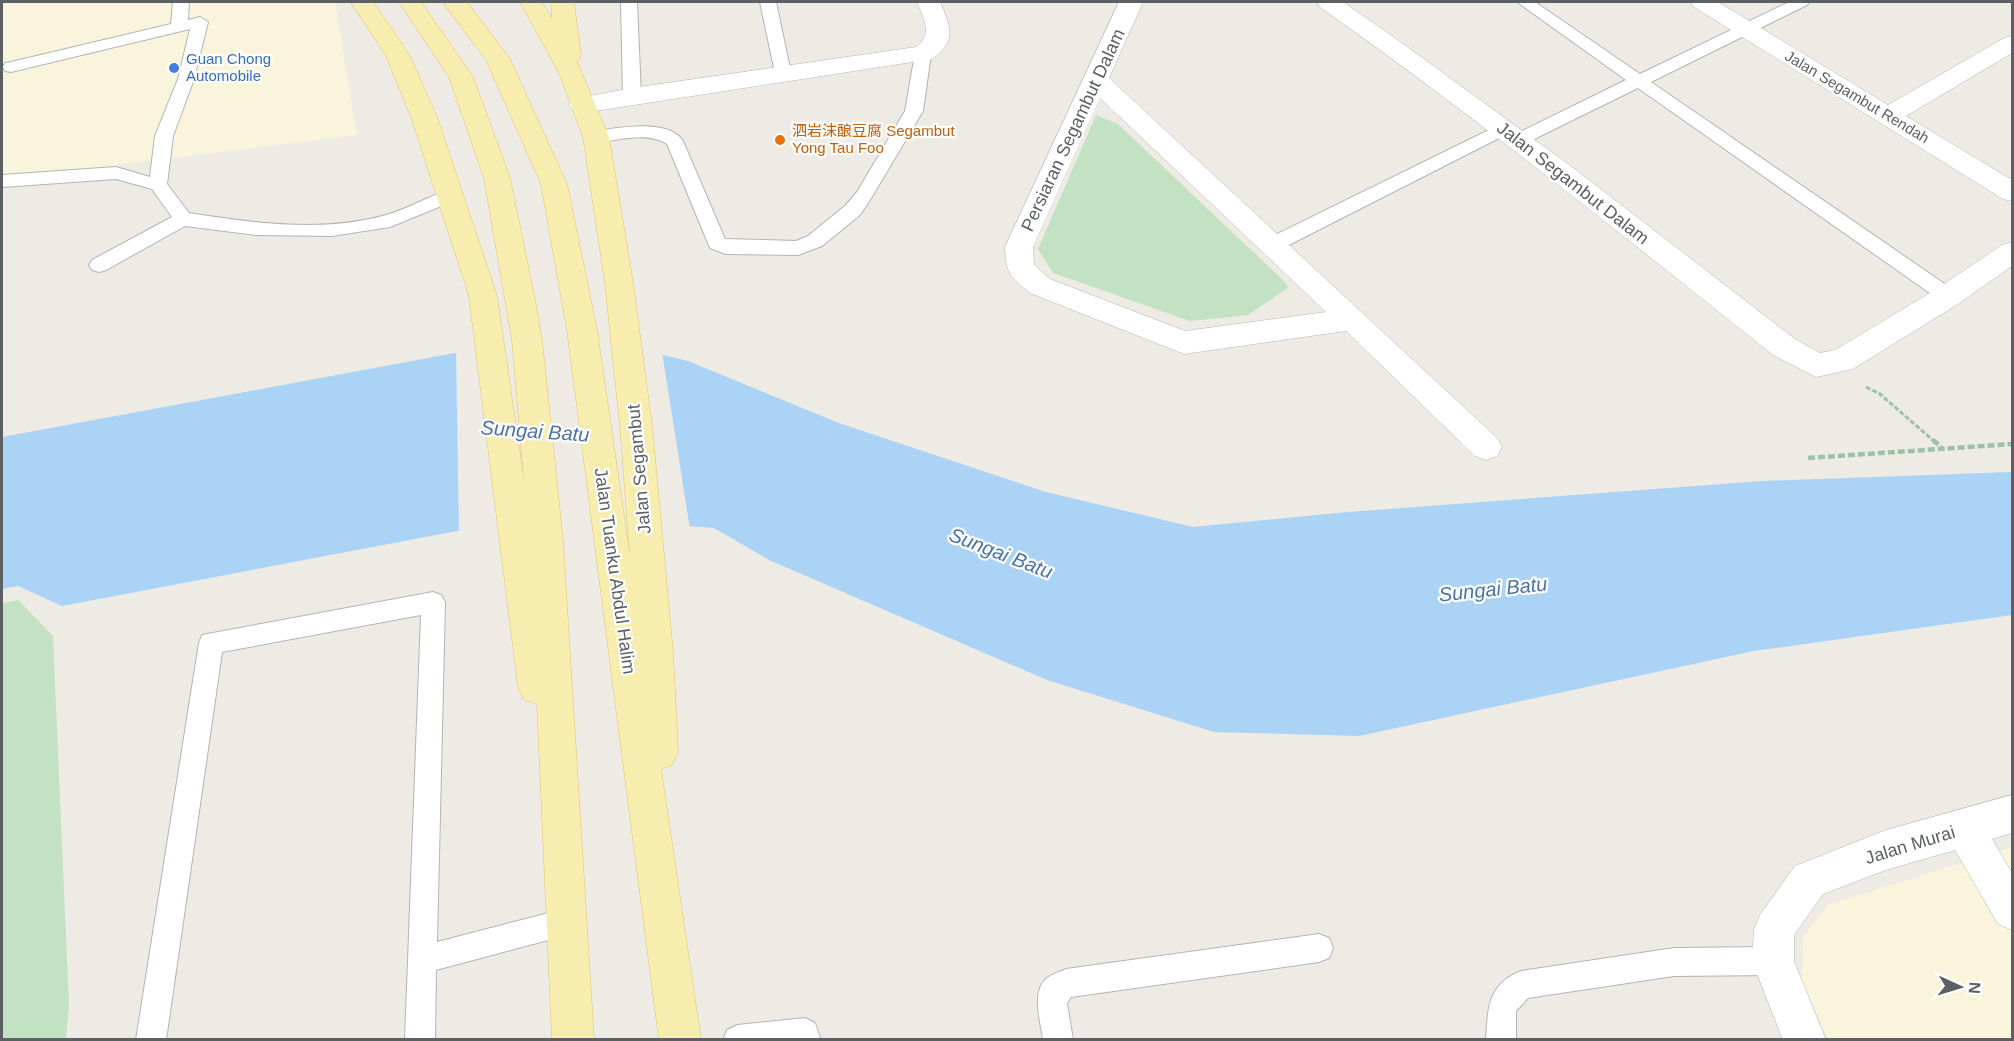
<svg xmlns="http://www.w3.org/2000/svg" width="2014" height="1041" viewBox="0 0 2014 1041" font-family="Arial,'Noto Sans SC',sans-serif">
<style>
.commercial{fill:#faf4dc}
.green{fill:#c3e2c4}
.water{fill:#abd3f6}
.pier{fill:#edebe4}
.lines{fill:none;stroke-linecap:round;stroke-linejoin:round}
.service-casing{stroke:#b1b4b7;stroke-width:2}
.minor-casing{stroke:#b1b4b7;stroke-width:1}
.primary-casing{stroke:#e2c468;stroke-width:1}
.path-far1{stroke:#9cc2a9;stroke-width:3;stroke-dasharray:5 2;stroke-linecap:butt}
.path{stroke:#9cc2a9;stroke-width:4.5;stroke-dasharray:7 3;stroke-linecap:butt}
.service{fill:#fff;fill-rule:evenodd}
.minor{fill:#fff;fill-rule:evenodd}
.primary{fill:#f6edaf;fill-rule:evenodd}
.shop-dot{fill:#3f7fe0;stroke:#fff;stroke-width:2}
.food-dot{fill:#e8710a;stroke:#fff;stroke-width:2}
.labels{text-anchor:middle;stroke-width:4.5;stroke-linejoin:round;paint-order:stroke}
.far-shop-label{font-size:15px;fill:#366cbe;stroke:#fff;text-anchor:start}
.far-street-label{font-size:15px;fill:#5c5f63;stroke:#fff}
.far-food-label{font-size:15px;fill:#c56008;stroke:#fff;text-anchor:start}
.street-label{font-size:18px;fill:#5c5f63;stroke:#fff}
.water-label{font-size:20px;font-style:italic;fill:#4a74a6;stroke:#fff}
</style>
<rect width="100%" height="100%" fill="#edebe4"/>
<!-- commercial -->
<path class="commercial" d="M 2,2 L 335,2 L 357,135 L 2,179 Z
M 2012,847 L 2012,1039 L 1828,1039 L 1802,981 L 1803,938 L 1828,905 Z"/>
<!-- green -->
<path class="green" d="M 1096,115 L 1118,124 L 1286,283 L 1288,288 L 1248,315 L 1190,321 L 1053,273 L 1038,249 Z
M 18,600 L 53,636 L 69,1006 L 66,1039 L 2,1039 L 2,603 Z"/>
<!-- water -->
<path class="water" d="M 620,345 L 688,361 L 839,423 L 1046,492 L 1193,527 L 1348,512 L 1762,481 L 2012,472 L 2012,615 L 1754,651 L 1359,736 L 1214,732 L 1047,680 L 769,560 L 714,528 L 593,519 L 457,531 L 62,606 L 18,586 L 2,589 L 2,437 L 455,353 Z"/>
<!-- pier -->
<path class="pier" d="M 621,342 L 662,352 L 690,529 L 593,522 L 459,534 L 456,350 Z"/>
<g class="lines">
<defs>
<path id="service" d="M 173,2 L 189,2 L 188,20 L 200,17 L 208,22 L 194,79 L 173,136 L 167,184 L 189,213 C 252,223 324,233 386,215 C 408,209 428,196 450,190 L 456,192 L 459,196 L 456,200 L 390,227 L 332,236 L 257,235 L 185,226 L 106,270 L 99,272 L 92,270 L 89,265 L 92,260 L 172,217 L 152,189 L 116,179 L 2,187 L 2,175 L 116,167 L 150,177 L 155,136 L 178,79 L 190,29 L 11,72 L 5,71 L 3,67 L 5,63 L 11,62 L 171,24 Z
M 621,2 L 637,2 L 641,96 L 638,100 L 626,100 L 623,96 Z
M 760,2 L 776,2 L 791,73 L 789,77 L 777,77 L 775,73 Z
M 1517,2 L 1535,2 L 1640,74 L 1789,2 L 1809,2 L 1807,5 L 1651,82 L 1955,291 L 1958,296 L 1955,301 L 1948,303 L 1941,301 L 1638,88 L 1524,144 L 1512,144 L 1509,140 L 1512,136 L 1626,80 Z
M 923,49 L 929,50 L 931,54 L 923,111 L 870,200 L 860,215 L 822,246 L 798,255 L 726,254 L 710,248 L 667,144 C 647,131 618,140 596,143 L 590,141 L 587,137 L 590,133 L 596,131 C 619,128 668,118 683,141 L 725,239 L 796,241 L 808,236 L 846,205 L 857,192 L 905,111 L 915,54 L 917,50 Z
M 1503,123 L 1509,125 L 1512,129 L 1509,133 L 1279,250 L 1272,252 L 1265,250 L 1263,245 L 1265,240 Z
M 433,592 L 441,595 L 445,602 L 437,942 L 568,908 L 578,912 L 582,922 L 578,932 L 436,970 L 435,1040 L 405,1040 L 421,615 L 222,652 L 166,1040 L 136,1040 L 199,643 L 202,635 Z
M 1319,934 L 1329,938 L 1333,948 L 1329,958 L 1319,962 L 1071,997 L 1067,1003 L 1073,1040 L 1043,1040 C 1041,1023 1032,995 1044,981 C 1049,975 1059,972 1066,969 Z
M 1773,947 L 1783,951 L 1787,961 L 1783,971 L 1773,975 L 1674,976 L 1528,998 L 1516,1011 L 1516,1040 L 1486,1040 C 1488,1008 1487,985 1521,971 L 1674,948 Z
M 805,1018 L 815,1023 L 821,1040 L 723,1040 L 727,1030 L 737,1025 Z"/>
<path id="minor" d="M 917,2 L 940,2 C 951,27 957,41 932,59 L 582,113 L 573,111 L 569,105 L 573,99 L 632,88 L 916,47 C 933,35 924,19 917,2 Z
M 1119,2 L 1143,2 L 1109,78 L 1497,438 L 1502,447 L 1497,456 L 1486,460 L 1475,456 L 1346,331 L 1184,354 L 1030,293 C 1010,276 1006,274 1005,247 ZM 1100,98 L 1326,312 L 1185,331 L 1050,279 L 1034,265 L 1033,247 Z
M 1317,2 L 1343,2 L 1395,38 L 1568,164 L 1795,339 L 1820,353 L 1835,350 L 1938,288 L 2002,245 L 2012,242 L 2012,266 L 1958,304 L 1853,369 L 1816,377 L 1773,355 C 1624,236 1476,117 1320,7 Z
M 1690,2 L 1718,2 L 1888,105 L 2004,38 L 2012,36 L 2012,53 L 1906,116 L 2012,180 L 2012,201 L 2003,199 L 1694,7 Z
M 2012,795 L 2012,833 L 1992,839 L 2012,873 L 2012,930 L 1998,924 L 1955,850 L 1886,870 L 1823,894 L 1794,935 L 1794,961 L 1826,1040 L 1783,1040 L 1752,961 L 1754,929 L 1760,915 L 1795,866 L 1886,830 Z"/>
<path id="primary" d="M 351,2 L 373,2 L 410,56 L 437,117 L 497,296 L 524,481 L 512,340 L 484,178 L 449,77 L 399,2 L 421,2 L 473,77 L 510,178 L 535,300 L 542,340 L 563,541 L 594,1040 L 552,1040 L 537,704 L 523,699 L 518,687 L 469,296 L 411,117 L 386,56 Z
M 443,2 L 467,2 L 510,59 L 567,184 L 597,330 L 630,557 L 620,426 L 605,283 L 583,137 L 559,73 L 520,2 L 542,2 L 552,19 L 551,2 L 574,2 L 581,56 L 577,62 L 609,137 L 633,283 L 652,426 L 673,652 L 678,752 L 672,765 L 661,769 L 701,1040 L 659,1040 L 567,330 L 541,184 L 486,60 Z"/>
</defs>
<!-- service casing -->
<use href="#service" class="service-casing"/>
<!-- minor casing -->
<use href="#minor" class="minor-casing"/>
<!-- primary casing -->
<use href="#primary" class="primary-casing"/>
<!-- path-far1 -->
<path class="path-far1" d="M 1866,387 L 1880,394 L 1935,442"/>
<!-- path -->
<path class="path" d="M 1933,440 L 1942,448
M 1808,458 L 2012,444"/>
<!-- service -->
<use href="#service" class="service"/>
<!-- minor -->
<use href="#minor" class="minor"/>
<!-- primary -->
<use href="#primary" class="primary"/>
</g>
<!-- markers -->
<circle class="shop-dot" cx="174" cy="68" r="6"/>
<circle class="food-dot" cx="780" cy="140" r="6"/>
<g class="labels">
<!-- far-shop labels -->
<g class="far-shop-label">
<text x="186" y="64">Guan Chong<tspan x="186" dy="17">Automobile</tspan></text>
</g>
<!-- far-street labels -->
<g class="far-street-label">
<text transform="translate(1857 97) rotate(31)" y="5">Jalan Segambut Rendah</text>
</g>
<!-- far-food labels -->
<g class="far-food-label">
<text x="792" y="136">泗岩沫酿豆腐 Segambut<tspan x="792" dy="17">Yong Tau Foo</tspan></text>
</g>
<!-- street labels -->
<g class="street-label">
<text transform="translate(1073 130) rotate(-65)" y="6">Persiaran Segambut Dalam</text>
<text transform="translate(1573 183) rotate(38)" y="6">Jalan Segambut Dalam</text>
<text transform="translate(639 469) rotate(-95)" y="6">Jalan Segambut</text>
<text transform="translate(615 571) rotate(82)" y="6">Jalan Tuanku Abdul Halim</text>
<text transform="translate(1910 845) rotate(-17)" y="6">Jalan Murai</text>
</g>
<!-- water labels -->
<g class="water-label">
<text transform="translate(535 431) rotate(4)" y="7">Sungai Batu</text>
<text transform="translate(1001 553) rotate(21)" y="7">Sungai Batu</text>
<text transform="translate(1493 589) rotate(-6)" y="7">Sungai Batu</text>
</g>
</g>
<!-- border -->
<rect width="2014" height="1041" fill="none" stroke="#5c5f63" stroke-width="6"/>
<!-- north arrow -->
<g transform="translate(1960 987) rotate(94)" stroke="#ffffff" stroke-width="4.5" paint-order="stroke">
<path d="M0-4.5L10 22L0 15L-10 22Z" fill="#5c5f63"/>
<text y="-9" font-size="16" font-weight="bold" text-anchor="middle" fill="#5c5f63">N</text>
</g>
</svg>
